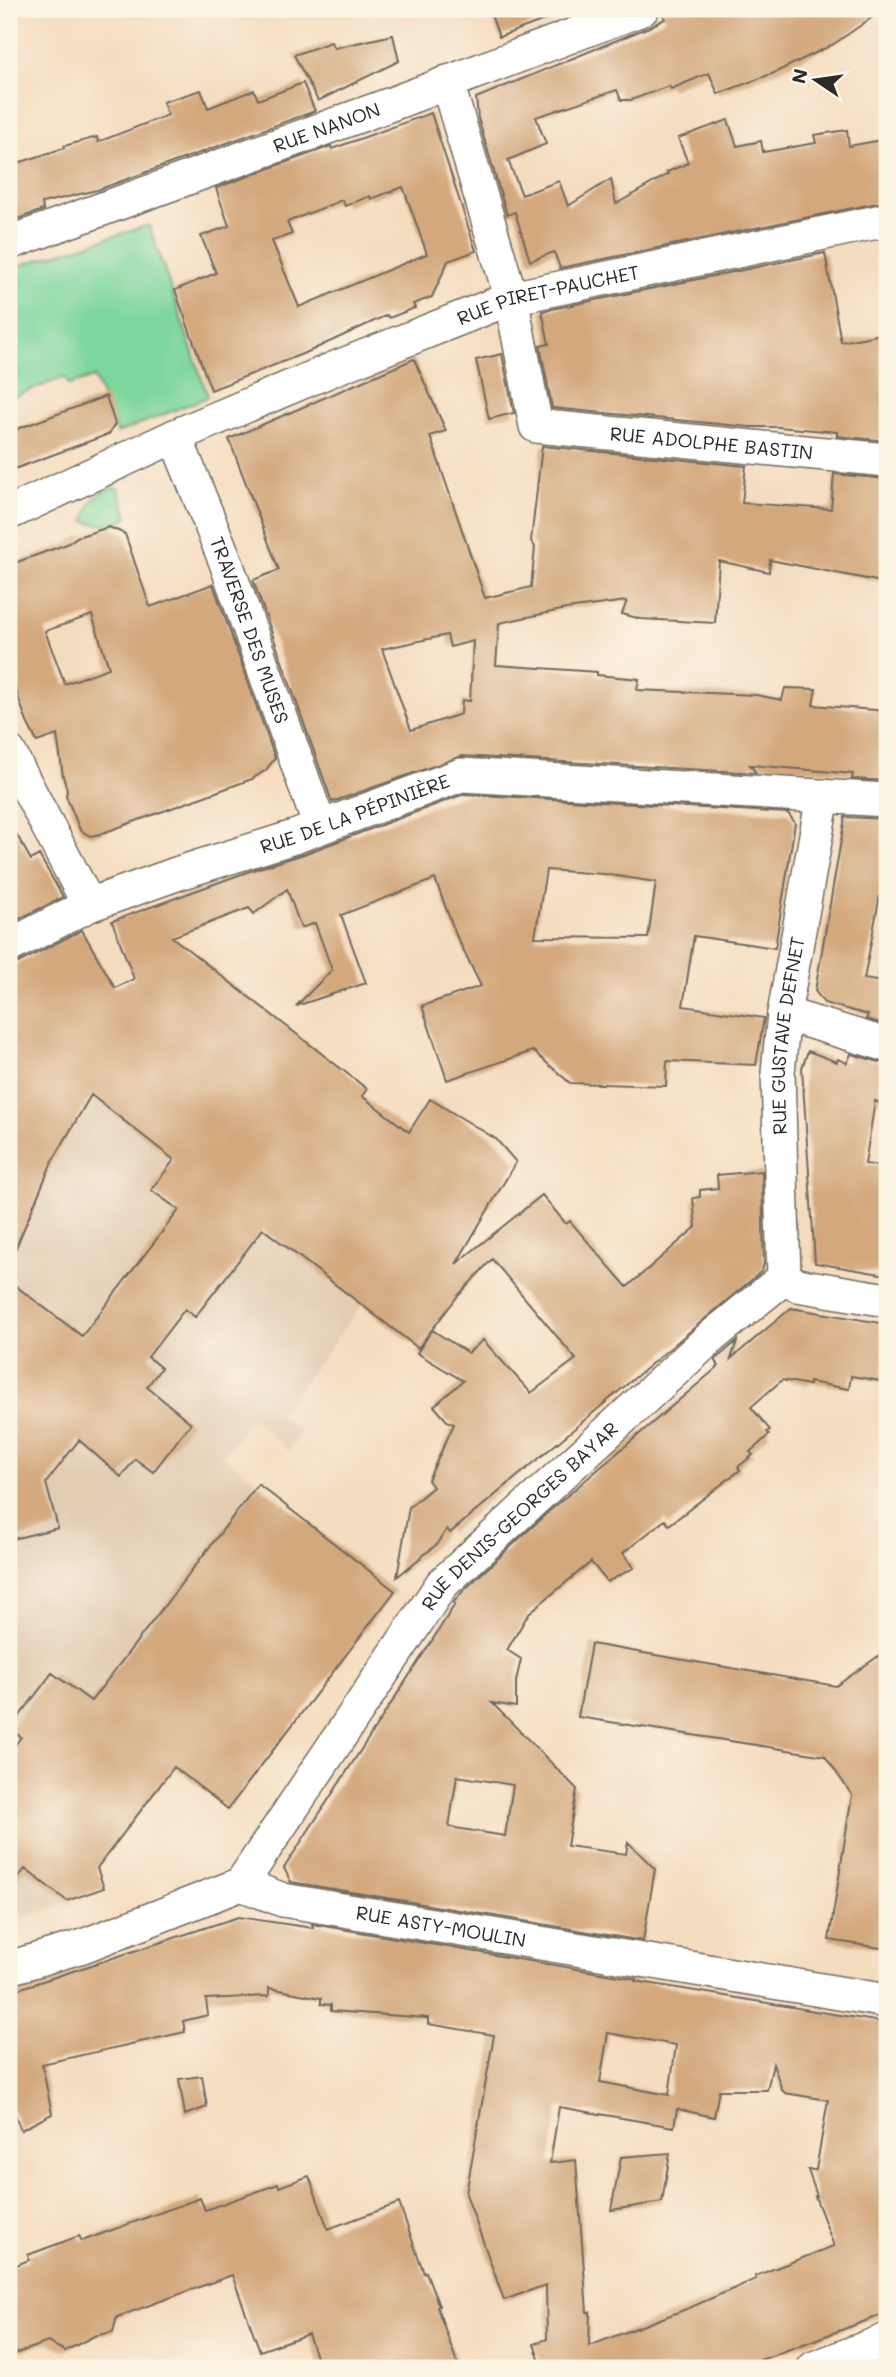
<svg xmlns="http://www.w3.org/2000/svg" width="896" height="2377" viewBox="0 0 896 2377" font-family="Mali,sans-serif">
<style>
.built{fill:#e2ccb2}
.green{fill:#7dd69c;stroke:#548064;stroke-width:2}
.building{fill:#d3a87d;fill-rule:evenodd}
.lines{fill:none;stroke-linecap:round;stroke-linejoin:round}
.minor-casing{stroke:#71695f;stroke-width:36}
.minor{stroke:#fff;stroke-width:33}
.labels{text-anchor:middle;stroke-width:7;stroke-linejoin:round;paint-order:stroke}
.street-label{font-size:19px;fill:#2b2b2b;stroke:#fcf5e5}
</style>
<rect width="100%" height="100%" fill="#fcf5e5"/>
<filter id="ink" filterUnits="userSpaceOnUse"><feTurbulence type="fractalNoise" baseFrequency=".0143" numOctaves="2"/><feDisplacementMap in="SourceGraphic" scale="14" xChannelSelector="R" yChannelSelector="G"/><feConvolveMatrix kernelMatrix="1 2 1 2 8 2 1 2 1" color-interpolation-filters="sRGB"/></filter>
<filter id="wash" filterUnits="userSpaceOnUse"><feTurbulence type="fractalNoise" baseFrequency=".00686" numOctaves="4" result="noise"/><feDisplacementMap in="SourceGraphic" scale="28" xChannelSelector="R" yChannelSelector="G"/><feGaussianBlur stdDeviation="1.57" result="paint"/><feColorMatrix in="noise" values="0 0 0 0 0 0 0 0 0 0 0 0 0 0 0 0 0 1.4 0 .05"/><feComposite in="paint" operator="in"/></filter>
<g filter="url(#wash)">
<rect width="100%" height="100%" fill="#f4dcbf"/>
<!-- built -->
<path class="built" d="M 9,993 L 19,1010 L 362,1305 L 279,1415 L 301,1433 L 288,1451 L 252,1417 L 223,1455 L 395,1591 L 228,1808 L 174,1767 L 70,1903 L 9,1922 Z"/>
<!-- green -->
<path class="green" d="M 149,225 L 208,397 L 117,433 L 94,377 L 69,385 L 65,377 L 9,398 L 9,269 Z
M 109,488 L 118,488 L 128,516 C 116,529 101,525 85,521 C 88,506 94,495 109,488 Z"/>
<g id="blocks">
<!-- building -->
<path class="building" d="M 489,9 L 568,9 L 568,11 L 499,37 Z
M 661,9 L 884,9 L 834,44 L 774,73 L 718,94 L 709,73 L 671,89 L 669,86 L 631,100 L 621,100 L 617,90 L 536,117 L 546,144 L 508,160 L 522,195 L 559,181 L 568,206 L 611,179 L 616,204 L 668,174 L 667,172 L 688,163 L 678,138 L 728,120 L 737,146 L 761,141 L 763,152 L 816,143 L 814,135 L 847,130 L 849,146 L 887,139 L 887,201 L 560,268 L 554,252 L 530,261 L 515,212 L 507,215 L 478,118 L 476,98 L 649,27 L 665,19 Z
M 393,35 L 399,61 L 318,101 L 294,55 L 331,42 L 334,48 Z
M 303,83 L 315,111 L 97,190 L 42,203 L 43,210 L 9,222 L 9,166 L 64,148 L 64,146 L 97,137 L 98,142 L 168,115 L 163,102 L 201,90 L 208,108 L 254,90 L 258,100 Z
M 431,113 L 476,251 L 448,261 L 432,297 L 413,304 L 415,308 L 389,318 L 387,315 L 310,351 L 211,390 L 175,290 L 216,273 L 201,236 L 229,226 L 216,188 L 331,146 L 332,149 ZM 403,187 L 427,254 L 299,307 L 272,241 L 292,234 L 287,222 L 342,200 L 345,206 L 370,196 L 371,199 Z
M 825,253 L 841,342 L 887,333 L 887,441 L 837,436 L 837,432 L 778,427 L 750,427 L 552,408 L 540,346 L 549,344 L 542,311 Z
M 502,354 L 514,413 L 489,419 L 476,360 Z
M 414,359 L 446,431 L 430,436 L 485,598 L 531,587 L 535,547 L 531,541 L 542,446 L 746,466 L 742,503 L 831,509 L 834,474 L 887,479 L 887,583 L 770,560 L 769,572 L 719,561 L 715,623 L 641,619 L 622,614 L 627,601 L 566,609 L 499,623 L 496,665 L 597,672 L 597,675 L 639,679 L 637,690 L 756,695 L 782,700 L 785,688 L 816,689 L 813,705 L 887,711 L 887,781 L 852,779 L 853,774 L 822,771 L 750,765 L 756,773 L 462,756 L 332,802 L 253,580 L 279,570 L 229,439 ZM 447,635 L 450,647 L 473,641 L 470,701 L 462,700 L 461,714 L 411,730 L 382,649 Z
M 106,396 L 115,424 L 109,434 L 9,471 L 9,432 Z
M 109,527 L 125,534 L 150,607 L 213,584 L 275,758 L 266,770 L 252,779 L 100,834 L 90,836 L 80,830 L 66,796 L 67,790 L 63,776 L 57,735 L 37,742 L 27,722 L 9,671 L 9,565 L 67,544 L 77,537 ZM 92,615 L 109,668 L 65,684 L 45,631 Z
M 464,794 L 788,813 L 795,823 L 775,948 L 694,936 L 683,1006 L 764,1018 L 756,1065 L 667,1061 L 666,1086 L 570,1083 L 533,1051 L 447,1080 L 422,1006 L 481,986 L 456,935 L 435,879 L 341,915 L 366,983 L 296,1006 L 332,970 L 315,923 L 301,928 L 287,889 L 254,914 L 249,908 L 172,937 L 367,1089 L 362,1096 L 409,1132 L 430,1099 L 496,1139 L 516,1162 L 456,1264 L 542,1195 L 566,1224 L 570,1221 L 627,1287 L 696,1227 L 693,1198 L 700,1197 L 700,1190 L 718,1188 L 717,1175 L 762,1171 L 764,1264 L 762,1271 L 450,1533 L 447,1529 L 437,1544 L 397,1577 L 409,1507 L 433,1487 L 428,1480 L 454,1424 L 447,1421 L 434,1406 L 463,1381 L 417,1353 L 432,1330 L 468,1353 L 483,1340 L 531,1393 L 576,1359 L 492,1259 L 457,1297 L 418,1348 L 263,1229 L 195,1317 L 185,1309 L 148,1357 L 161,1368 L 147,1387 L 191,1423 L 153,1472 L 135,1459 L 121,1477 L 79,1440 L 46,1483 L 58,1528 L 9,1540 L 9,1281 L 82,1336 L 179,1210 L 151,1190 L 174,1160 L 91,1095 L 52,1162 L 9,1264 L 9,965 L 18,963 L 82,930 L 115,988 L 134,979 L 112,921 L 250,871 L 301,855 ZM 546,870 L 604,874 L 656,882 L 648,938 L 535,937 Z
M 845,817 L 887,819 L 887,896 L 880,895 L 864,979 L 882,982 L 887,971 L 887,1025 L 866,1019 L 868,1015 L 824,1003 L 815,991 Z
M 9,821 L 31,860 L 39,855 L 63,897 L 9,924 Z
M 808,1051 L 837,1062 L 838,1059 L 847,1063 L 851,1054 L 887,1064 L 887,1106 L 875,1101 L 865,1164 L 887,1167 L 887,1275 L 815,1263 L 802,1068 Z
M 791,1308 L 887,1324 L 887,1368 L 883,1367 L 880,1381 L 851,1376 L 849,1389 L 809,1382 L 809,1385 L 782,1380 L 751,1407 L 770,1430 L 767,1432 L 769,1435 L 750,1452 L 753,1455 L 738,1467 L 740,1470 L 669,1525 L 665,1520 L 623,1553 L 634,1568 L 607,1582 L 591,1562 L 529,1613 L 507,1650 L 521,1659 L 516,1681 L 516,1707 L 492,1703 L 577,1789 L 567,1846 L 626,1854 L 628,1842 L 655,1869 L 643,1941 L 291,1882 L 284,1868 L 433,1639 L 455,1604 L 453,1603 L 464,1590 L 547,1513 L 719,1366 L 714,1360 L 723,1353 L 737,1341 L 731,1359 ZM 457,1776 L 513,1785 L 505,1836 L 449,1827 Z
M 258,1484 L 395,1591 L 228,1809 L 174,1767 L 97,1868 L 104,1888 L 67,1901 L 25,1869 L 9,1889 L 9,1753 L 21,1737 L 10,1729 L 52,1673 L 91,1701 Z
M 591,1644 L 836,1686 L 887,1650 L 887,1949 L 829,1940 L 852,1795 L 825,1756 L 578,1717 Z
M 238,1917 L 313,1928 L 312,1924 L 636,1979 L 635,1981 L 887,2023 L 887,2313 L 739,2368 L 537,2368 L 541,2365 L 534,2344 L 547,2339 L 546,2285 L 504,2300 L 466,2194 L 494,2035 L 428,2024 L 428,2018 L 331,2011 L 331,2005 L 321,2004 L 321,1998 L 269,1988 L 269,1996 L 206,1999 L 208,2015 L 183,2021 L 185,2032 L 42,2064 L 52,2114 L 21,2130 L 9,2100 L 9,1992 ZM 608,2033 L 676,2045 L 669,2095 L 600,2082 ZM 773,2064 L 782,2090 L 785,2093 L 828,2100 L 816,2170 L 808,2170 L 817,2196 L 815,2196 L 834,2246 L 755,2276 L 756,2279 L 689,2308 L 589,2346 L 590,2312 L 587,2312 L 576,2160 L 550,2163 L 559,2107 L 674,2127 L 677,2109 L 714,2117 L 719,2090 L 767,2090 Z
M 202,2076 L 207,2107 L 185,2115 L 179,2079 Z
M 670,2153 L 662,2202 L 611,2210 L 621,2157 Z
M 309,2176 L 328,2229 L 399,2203 L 424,2273 L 426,2272 L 439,2306 L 437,2307 L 459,2368 L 320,2368 L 308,2334 L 260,2351 L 232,2275 L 117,2317 L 113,2332 L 94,2336 L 65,2351 L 48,2342 L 9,2356 L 9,2268 L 29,2260 L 28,2255 L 79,2236 L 82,2241 L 200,2198 L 205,2210 L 278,2184 L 279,2187 Z"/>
</g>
</g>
<g filter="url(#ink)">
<use href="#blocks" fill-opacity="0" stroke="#71695f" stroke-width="2"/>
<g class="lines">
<defs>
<g id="minor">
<path id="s1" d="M 447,82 L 511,298 L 536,426 L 887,460"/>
<path id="s2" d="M 9,243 L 394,103 L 642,9"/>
<path id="s3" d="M 175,436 L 225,560 L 320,827"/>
<path id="s4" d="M 9,513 L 175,436 L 333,369 L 511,298 L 887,220"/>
<path d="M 9,752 L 89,905"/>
<path id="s5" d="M 9,946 L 89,905 L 179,873 L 294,837 L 461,775 L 887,800"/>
<path d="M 784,1014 L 887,1045"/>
<path id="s6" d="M 784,1278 L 778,1072 L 784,1014 L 823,796"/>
<path id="s7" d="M 241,1884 L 442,1584 L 710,1338 L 784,1278 L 797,1285 L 887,1300"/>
<path id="s8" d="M 9,1968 L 83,1946 L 241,1884 L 283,1900 L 887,2001"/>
<path d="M 814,2368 L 887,2340"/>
</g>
</defs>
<!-- minor casing -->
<use href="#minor" class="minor-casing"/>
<!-- minor -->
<use href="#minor" class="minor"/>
</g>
</g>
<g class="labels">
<!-- street labels -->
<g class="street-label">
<text dy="7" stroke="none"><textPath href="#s2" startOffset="338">RUE NANON</textPath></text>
<text dy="7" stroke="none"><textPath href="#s4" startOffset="583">RUE PIRET-PAUCHET</textPath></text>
<text dy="7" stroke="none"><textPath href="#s1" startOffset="532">RUE ADOLPHE BASTIN</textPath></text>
<text dy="7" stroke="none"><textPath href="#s3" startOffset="208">TRAVERSE DES MUSES</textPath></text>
<text dy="7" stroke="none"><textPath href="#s5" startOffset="371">RUE DE LA PÉPINIÈRE</textPath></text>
<text dy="7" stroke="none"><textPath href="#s6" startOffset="243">RUE GUSTAVE DEFNET</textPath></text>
<text dy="7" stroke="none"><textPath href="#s7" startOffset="464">RUE DENIS-GEORGES BAYAR</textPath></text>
<text dy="7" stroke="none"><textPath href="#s8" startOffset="452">RUE ASTY-MOULIN</textPath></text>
</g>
</g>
<!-- margin -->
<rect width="896" height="2377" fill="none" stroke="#fcf5e5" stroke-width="35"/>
<!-- north arrow -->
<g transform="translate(816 80) rotate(283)" stroke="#fcf5e5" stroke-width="5" paint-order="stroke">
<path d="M0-5L12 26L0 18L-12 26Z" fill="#2b2b2b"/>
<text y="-10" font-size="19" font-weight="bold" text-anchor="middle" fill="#2b2b2b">N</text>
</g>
</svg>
